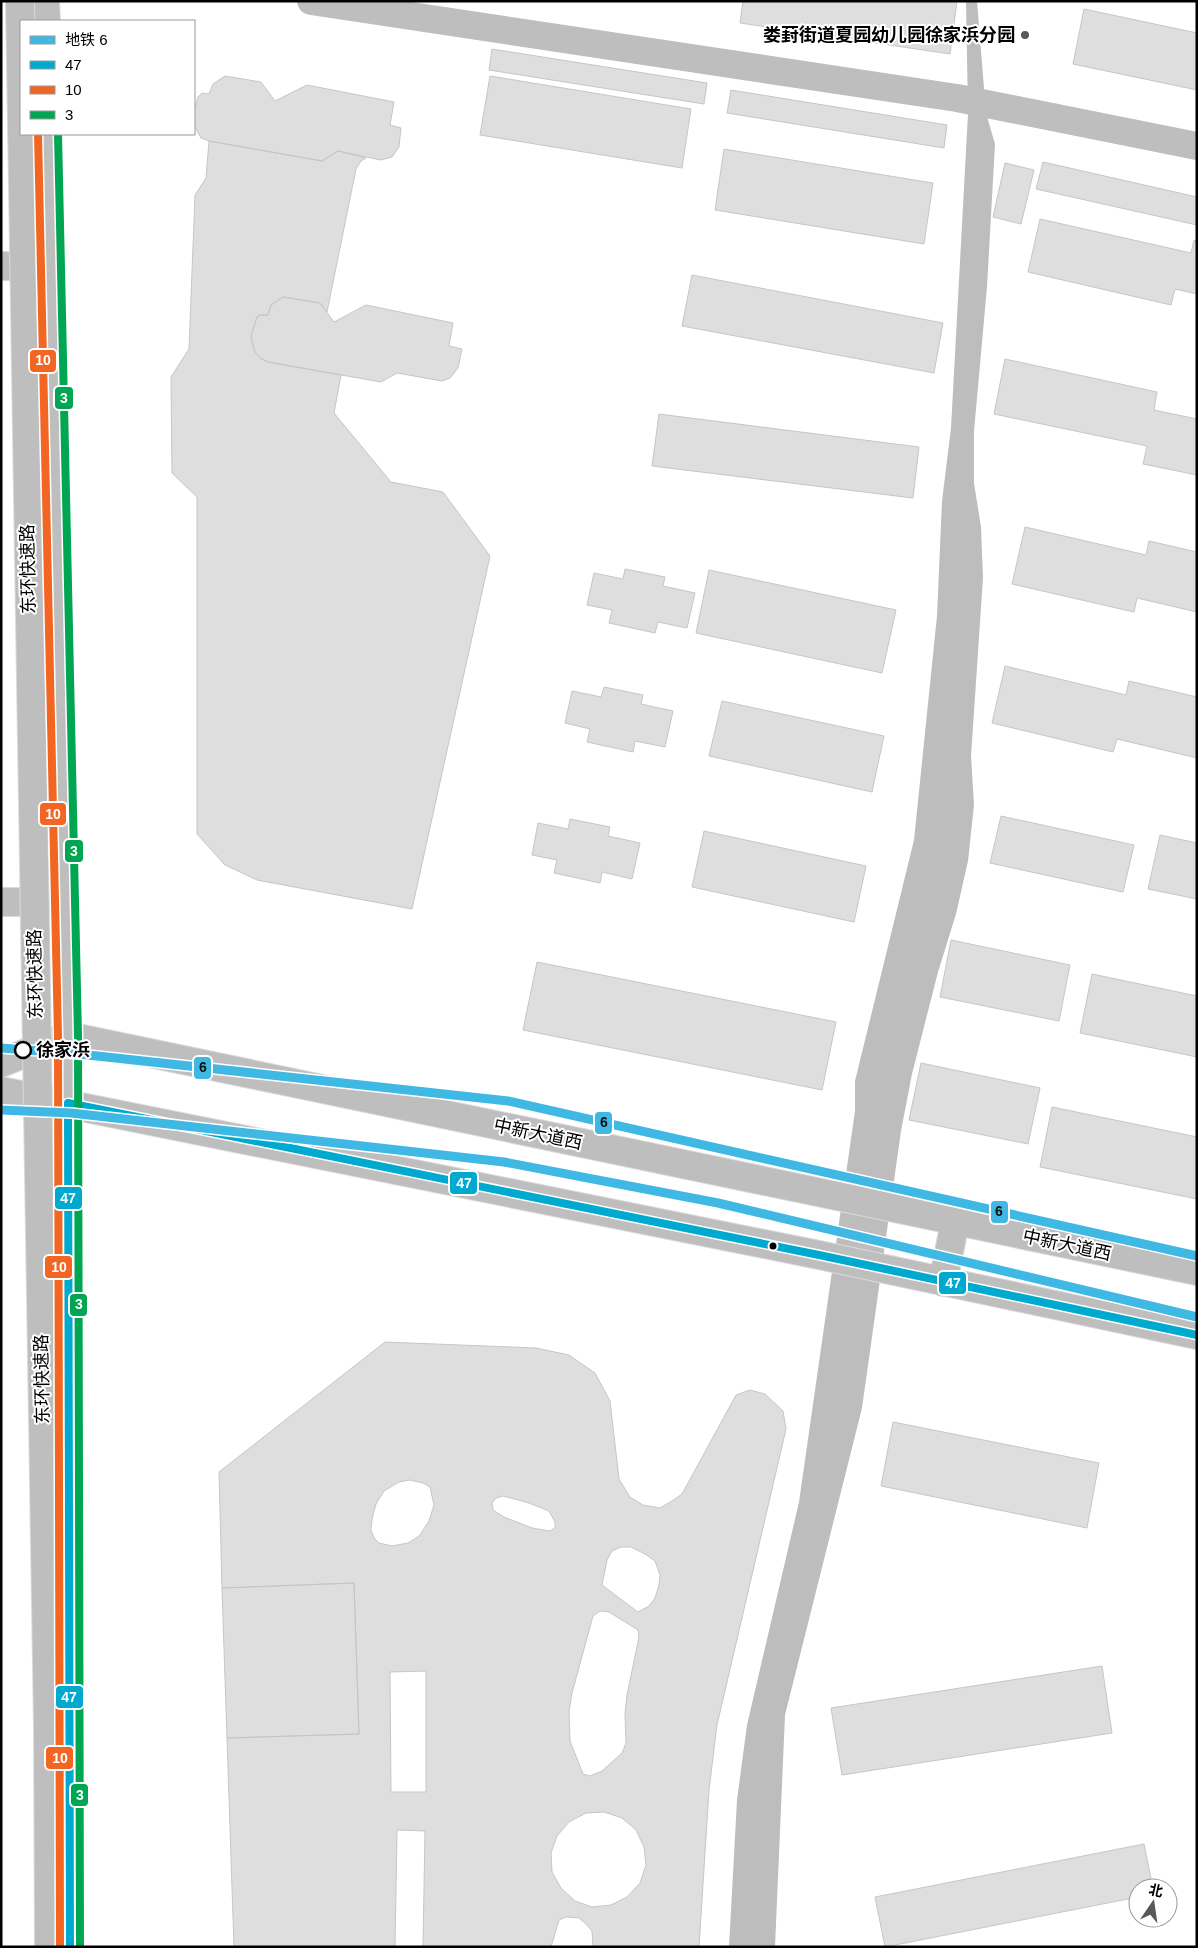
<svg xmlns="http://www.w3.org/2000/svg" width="1198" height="1948" viewBox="0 0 1198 1948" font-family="Arial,'Noto Sans SC',sans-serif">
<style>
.water{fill:#bdbdbd}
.building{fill:#dedede;stroke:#c6c6c6;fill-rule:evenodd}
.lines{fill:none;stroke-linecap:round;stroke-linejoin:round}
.primary-casing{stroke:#dbdbdb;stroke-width:30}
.minor{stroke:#bebebe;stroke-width:28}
.primary{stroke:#bebebe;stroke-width:28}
.trunk-bridge-casing{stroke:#dbdbdb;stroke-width:30;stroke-linecap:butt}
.trunk-bridge{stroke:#bebebe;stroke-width:28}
.bus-1-casing{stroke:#fff;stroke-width:11}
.bus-2-casing{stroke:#fff;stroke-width:11}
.bus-3-casing{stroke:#fff;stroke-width:11}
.bus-1{stroke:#00a9ce;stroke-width:8}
.bus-2{stroke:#f26522;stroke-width:8}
.bus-3{stroke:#00a651;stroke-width:8}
.metro-1-casing{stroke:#fff;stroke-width:12}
.metro-1{stroke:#3fb9e4;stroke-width:9}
.poi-dot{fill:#595959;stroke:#fff;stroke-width:2}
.stop-dot{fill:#fff;stroke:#000;stroke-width:2.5}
.bus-dot{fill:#000;stroke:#fff;stroke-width:2}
.labels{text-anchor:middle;stroke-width:4;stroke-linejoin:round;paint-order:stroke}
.poi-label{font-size:18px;font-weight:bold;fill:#000;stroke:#fff;text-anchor:end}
.street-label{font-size:18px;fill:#000;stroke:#fff}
.stop-label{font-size:18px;font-weight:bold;fill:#000;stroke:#fff;text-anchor:start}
.line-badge{stroke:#fff;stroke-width:2}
.badge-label{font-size:14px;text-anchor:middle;font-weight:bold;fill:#fff}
.pale-badge-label{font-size:14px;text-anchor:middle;font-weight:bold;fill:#111}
</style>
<rect width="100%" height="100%" fill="#fff"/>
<!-- water -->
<path class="water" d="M 966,1 L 977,1 L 986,113 L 995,144 L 987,287 L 974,431 L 974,483 L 981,527 L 983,578 L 971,756 L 974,805 L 968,861 L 956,914 L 938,972 L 912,1074 L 901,1131 L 862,1408 L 785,1715 L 775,1947 L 729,1947 L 737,1800 L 747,1725 L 799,1502 L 855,1111 L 855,1081 L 914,840 L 937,616 L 942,501 L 951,428 L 968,114 Z"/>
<!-- building -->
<path class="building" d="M 743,1 L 957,1 L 950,54 L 740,23 Z
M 1084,9 L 1197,33 L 1197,90 L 1073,64 Z
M 492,49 L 707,83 L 704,104 L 489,70 Z
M 225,76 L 261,82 L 275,101 L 307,85 L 394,102 L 390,125 L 401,128 L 399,147 L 392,157 L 381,160 L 338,151 L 322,161 L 209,141 L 201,138 L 197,131 L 194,124 L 194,111 L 198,97 L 202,93 L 209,94 L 213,84 Z
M 490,76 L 691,109 L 682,168 L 480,135 Z
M 731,90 L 947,125 L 944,148 L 727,113 Z
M 209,141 L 322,161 L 338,151 L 366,158 L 361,161 L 356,169 L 327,312 L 320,303 L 283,297 L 271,305 L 268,315 L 260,315 L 257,317 L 251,336 L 252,343 L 255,352 L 260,358 L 268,362 L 341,375 L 334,413 L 391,482 L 443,492 L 490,556 L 412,909 L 257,880 L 225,865 L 197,834 L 197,497 L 172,473 L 171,377 L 189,349 L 195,195 L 206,178 Z
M 724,149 L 933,183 L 924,244 L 715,210 Z
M 1043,162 L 1197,197 L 1197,225 L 1036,189 Z
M 1005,163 L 1034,170 L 1021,224 L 993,217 Z
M 1040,219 L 1191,253 L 1194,240 L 1197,241 L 1197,294 L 1175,289 L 1171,305 L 1028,272 Z
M 692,275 L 943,323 L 934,373 L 682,326 Z
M 283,297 L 320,303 L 334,322 L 366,305 L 453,323 L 449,346 L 462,349 L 458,368 L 450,378 L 442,381 L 397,373 L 381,382 L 268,362 L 260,358 L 255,352 L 251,336 L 257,317 L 260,315 L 268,315 L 271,305 Z
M 1005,359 L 1157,392 L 1154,410 L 1197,419 L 1197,475 L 1143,464 L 1147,446 L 994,414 Z
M 659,414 L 919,447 L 913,498 L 652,466 Z
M 1025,527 L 1146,555 L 1149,541 L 1197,552 L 1197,612 L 1137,598 L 1134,612 L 1012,584 Z
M 625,569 L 665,577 L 663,586 L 695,593 L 687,628 L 658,622 L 655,633 L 609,623 L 612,610 L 587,605 L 594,573 L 623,579 Z
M 709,570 L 896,610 L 882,673 L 696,633 Z
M 1005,666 L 1126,695 L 1129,681 L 1197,697 L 1197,758 L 1117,739 L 1113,752 L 992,723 Z
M 604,687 L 643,695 L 641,704 L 673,711 L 665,747 L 635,741 L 633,752 L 587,742 L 590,729 L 565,723 L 572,691 L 601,697 Z
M 722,701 L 884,736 L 872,792 L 709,756 Z
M 1001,816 L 1134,845 L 1123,892 L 990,863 Z
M 570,819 L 610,827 L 608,836 L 640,843 L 632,879 L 602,872 L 600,883 L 554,873 L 557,860 L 532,855 L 538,823 L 568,829 Z
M 704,831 L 866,866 L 854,922 L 692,887 Z
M 1160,835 L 1197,843 L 1197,899 L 1148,889 Z
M 951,940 L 1070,965 L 1059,1021 L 940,997 Z
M 537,962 L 836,1022 L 822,1090 L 523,1030 Z
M 1092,974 L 1197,996 L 1197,1057 L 1080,1033 Z
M 921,1063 L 1040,1088 L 1028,1144 L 909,1120 Z
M 1052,1107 L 1197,1137 L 1197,1199 L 1040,1167 Z
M 385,1342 L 536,1348 L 569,1355 L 595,1373 L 610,1401 L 619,1479 L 630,1497 L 643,1505 L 660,1508 L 672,1501 L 682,1494 L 736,1395 L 750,1390 L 765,1394 L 783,1411 L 786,1429 L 717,1725 L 709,1790 L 699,1947 L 593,1947 L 592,1931 L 586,1924 L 579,1918 L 566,1917 L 559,1920 L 551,1947 L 423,1947 L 425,1831 L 397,1830 L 395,1947 L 234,1947 L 227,1738 L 359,1734 L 354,1583 L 222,1588 L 219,1472 ZM 410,1480 L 423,1483 L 430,1487 L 434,1505 L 429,1521 L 419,1536 L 408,1543 L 392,1546 L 379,1543 L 374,1538 L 371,1530 L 372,1519 L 376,1504 L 384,1491 L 399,1482 ZM 503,1496 L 529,1503 L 549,1511 L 555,1522 L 555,1528 L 550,1531 L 532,1528 L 504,1517 L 493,1510 L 492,1503 L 496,1498 ZM 621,1547 L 631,1547 L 645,1554 L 655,1561 L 660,1575 L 659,1585 L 655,1598 L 649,1606 L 638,1612 L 602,1585 L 607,1560 L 612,1551 ZM 600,1611 L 609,1612 L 638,1630 L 639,1637 L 627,1695 L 625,1714 L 626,1743 L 622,1753 L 602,1771 L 590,1776 L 583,1774 L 570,1741 L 569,1712 L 572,1693 L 593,1616 ZM 426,1671 L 426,1792 L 391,1792 L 390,1672 ZM 604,1812 L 622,1818 L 636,1830 L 644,1847 L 646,1865 L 640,1883 L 627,1897 L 611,1905 L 592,1907 L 575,1901 L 561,1888 L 552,1872 L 551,1853 L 557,1836 L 569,1822 L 586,1813 Z
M 893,1422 L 1099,1463 L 1087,1528 L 881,1486 Z
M 354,1583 L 359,1734 L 227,1738 L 222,1588 Z
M 1102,1666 L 1112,1733 L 842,1775 L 831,1708 Z
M 1144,1844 L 1153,1888 L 1138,1888 L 1138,1897 L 885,1947 L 875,1897 Z"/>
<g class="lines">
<defs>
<path id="primary" d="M 45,1 L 46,21
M 48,134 L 68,1036 L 70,1947
M 1,266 L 47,267
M 1,902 L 57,902
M 1,1063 L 68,1036 L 1197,1271
M 1,1091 L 819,1255 L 1197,1335
M 943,1282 L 955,1222"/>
</defs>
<!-- primary casing -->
<use href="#primary" class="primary-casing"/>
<!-- minor -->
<path class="minor" d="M 311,1 L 957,98 L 1197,146"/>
<!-- primary -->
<use href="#primary" class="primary"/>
<defs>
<path id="trunk-bridge" d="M 20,1 L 48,1727 L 49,1947"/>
</defs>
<!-- trunk-bridge casing -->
<use href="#trunk-bridge" class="trunk-bridge-casing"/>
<!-- trunk-bridge -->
<use href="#trunk-bridge" class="trunk-bridge"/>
<defs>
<path id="bus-1" d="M 70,1947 L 68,1103 L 819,1255 L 1197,1335"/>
<path id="bus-2" d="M 38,134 L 58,1036 L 60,1947"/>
<path id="bus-3" d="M 58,134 L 78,1036 L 80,1947"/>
</defs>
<!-- bus-1 casing -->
<use href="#bus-1" class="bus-1-casing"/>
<!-- bus-2 casing -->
<use href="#bus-2" class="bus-2-casing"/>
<!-- bus-3 casing -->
<use href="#bus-3" class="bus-3-casing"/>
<!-- bus-1 -->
<use href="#bus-1" class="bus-1"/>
<!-- bus-2 -->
<use href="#bus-2" class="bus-2"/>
<!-- bus-3 -->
<use href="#bus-3" class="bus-3"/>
<defs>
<path id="metro-1" d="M 1,1048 L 79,1054 L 508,1101 L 1197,1256
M 1,1110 L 71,1113 L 504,1162 L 718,1203 L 1197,1317"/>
</defs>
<!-- metro-1 casing -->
<use href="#metro-1" class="metro-1-casing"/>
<!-- metro-1 -->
<use href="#metro-1" class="metro-1"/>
</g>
<!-- markers -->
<circle class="poi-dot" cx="1025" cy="35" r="5"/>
<circle class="stop-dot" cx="23" cy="1050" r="8"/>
<circle class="bus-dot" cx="773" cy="1246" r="4.5"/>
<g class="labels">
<!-- poi labels -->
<g class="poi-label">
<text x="1015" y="41">娄葑街道夏园幼儿园徐家浜分园</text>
</g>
<!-- street labels -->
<g class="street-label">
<text transform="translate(28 569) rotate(-91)" y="6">东环快速路</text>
<text transform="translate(35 974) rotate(-91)" y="6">东环快速路</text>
<text transform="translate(538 1134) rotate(12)" y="6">中新大道西</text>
<text transform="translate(1067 1245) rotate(12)" y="6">中新大道西</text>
<text transform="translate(42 1379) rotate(-91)" y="6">东环快速路</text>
</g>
<!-- stop labels -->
<g class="stop-label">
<text x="36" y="1056">徐家浜</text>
</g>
</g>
<g class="line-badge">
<rect x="29" y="349" width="28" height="24" rx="5" fill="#f26522"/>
<rect x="54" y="386" width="20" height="24" rx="5" fill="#00a651"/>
<rect x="39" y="802" width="28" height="24" rx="5" fill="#f26522"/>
<rect x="64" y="839" width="20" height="24" rx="5" fill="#00a651"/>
<rect x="193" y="1056" width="19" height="24" rx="5" fill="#3fb9e4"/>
<rect x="594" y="1111" width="19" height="24" rx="5" fill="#3fb9e4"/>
<rect x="449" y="1171" width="29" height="24" rx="5" fill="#00a9ce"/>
<rect x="54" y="1186" width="29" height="24" rx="5" fill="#00a9ce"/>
<rect x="990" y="1200" width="19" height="24" rx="5" fill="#3fb9e4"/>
<rect x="44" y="1255" width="29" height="24" rx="5" fill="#f26522"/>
<rect x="938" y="1271" width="29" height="24" rx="5" fill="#00a9ce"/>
<rect x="69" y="1293" width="19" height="24" rx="5" fill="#00a651"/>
<rect x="55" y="1685" width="29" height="24" rx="5" fill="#00a9ce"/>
<rect x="45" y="1746" width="29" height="24" rx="5" fill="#f26522"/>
<rect x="70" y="1783" width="19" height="24" rx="5" fill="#00a651"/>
</g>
<g class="badge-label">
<text x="43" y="365">10</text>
<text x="64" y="403">3</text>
<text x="53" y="819">10</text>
<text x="74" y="856">3</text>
<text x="464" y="1188">47</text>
<text x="68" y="1203">47</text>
<text x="59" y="1272">10</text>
<text x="953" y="1288">47</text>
<text x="79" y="1309">3</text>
<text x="69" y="1702">47</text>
<text x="60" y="1763">10</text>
<text x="80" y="1800">3</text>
</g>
<g class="pale-badge-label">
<text x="203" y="1072">6</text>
<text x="604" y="1127">6</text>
<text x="999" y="1216">6</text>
</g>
<!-- border -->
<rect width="1198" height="1948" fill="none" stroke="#000000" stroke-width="5"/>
<!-- legend -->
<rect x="20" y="20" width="175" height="115" fill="#ffffff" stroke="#999999"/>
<rect x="30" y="36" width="25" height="8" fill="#3fb9e4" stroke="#999999"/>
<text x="65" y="45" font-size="15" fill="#000000">地铁 6</text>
<rect x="30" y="61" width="25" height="8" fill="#00a9ce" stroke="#999999"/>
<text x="65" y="70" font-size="15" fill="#000000">47</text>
<rect x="30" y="86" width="25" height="8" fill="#f26522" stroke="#999999"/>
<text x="65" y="95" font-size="15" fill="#000000">10</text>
<rect x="30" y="111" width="25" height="8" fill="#00a651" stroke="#999999"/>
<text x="65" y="120" font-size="15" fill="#000000">3</text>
<!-- north arrow -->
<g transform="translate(1153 1903) rotate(13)"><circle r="24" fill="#ffffff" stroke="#999999"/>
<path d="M0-4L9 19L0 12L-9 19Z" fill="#595959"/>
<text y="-8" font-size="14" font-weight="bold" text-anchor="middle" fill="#000000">北</text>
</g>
</svg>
